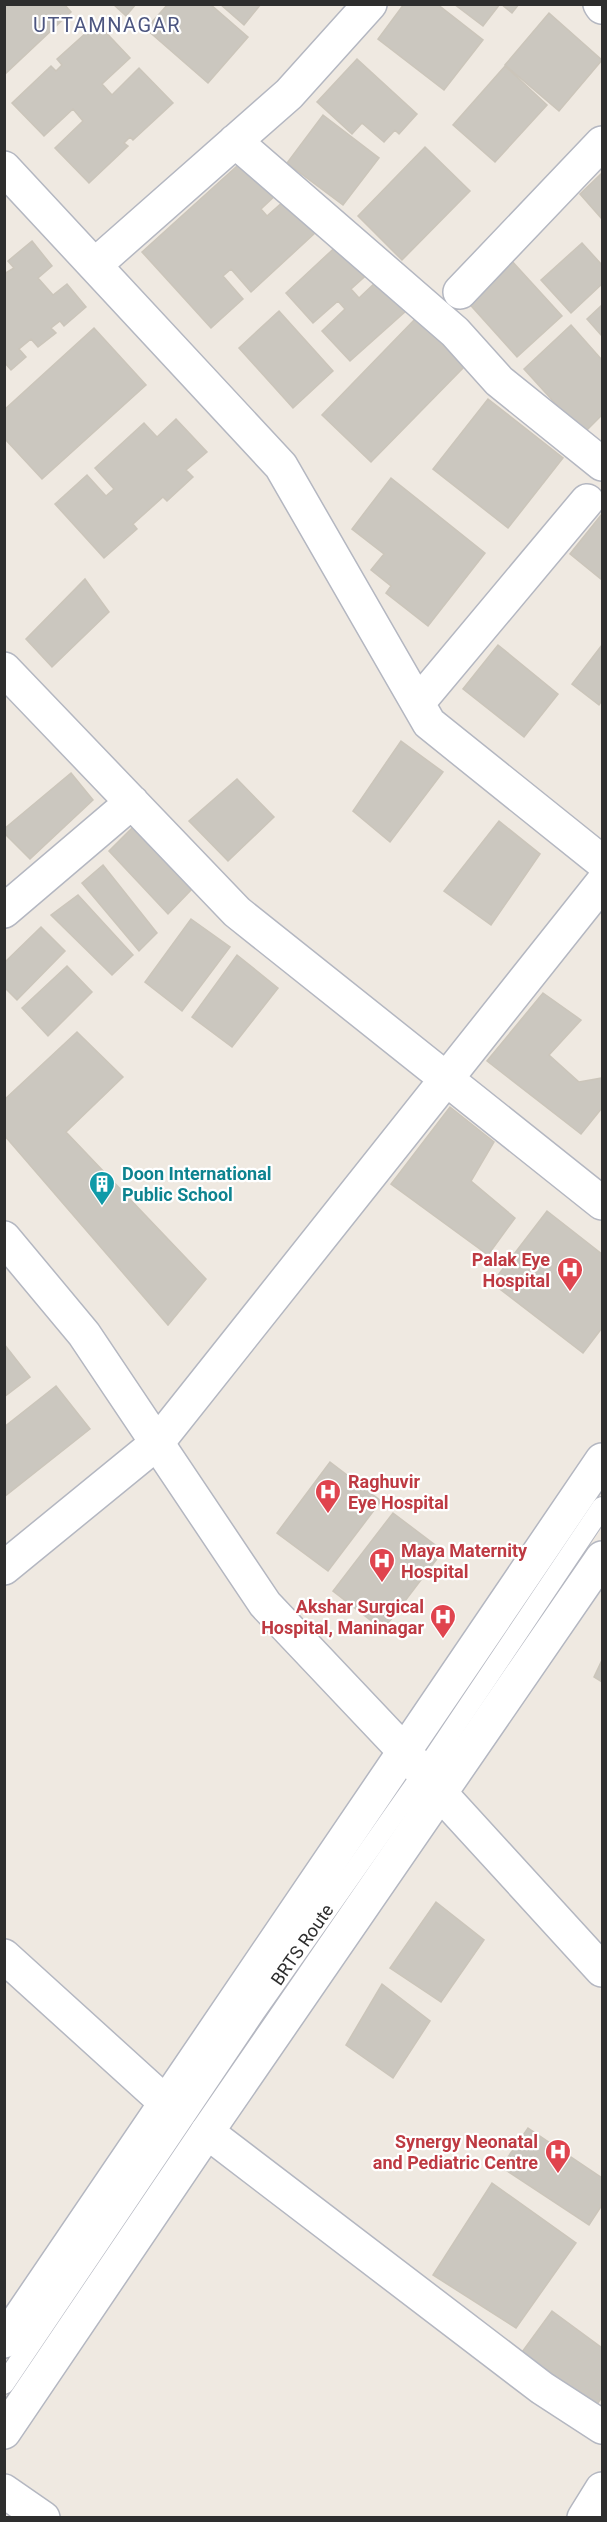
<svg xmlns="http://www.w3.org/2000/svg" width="607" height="2522" viewBox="0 0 607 2522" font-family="Roboto,sans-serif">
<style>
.building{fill:#cbc7bf;stroke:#cbc5ba;stroke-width:1.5}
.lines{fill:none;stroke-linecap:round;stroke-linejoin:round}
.service-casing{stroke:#b4b7c1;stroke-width:22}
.minor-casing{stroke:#b4b7c1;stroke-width:36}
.tertiary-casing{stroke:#b4b7c1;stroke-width:36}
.secondary-casing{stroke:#b4b7c1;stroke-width:36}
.service{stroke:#fff;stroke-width:20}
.minor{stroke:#fff;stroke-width:33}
.tertiary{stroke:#fff;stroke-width:33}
.secondary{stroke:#fff;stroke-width:33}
.labels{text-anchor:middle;stroke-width:4.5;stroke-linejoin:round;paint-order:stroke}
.culture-label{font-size:18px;font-weight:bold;fill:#0d838f;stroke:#fff;text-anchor:start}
.health-label{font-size:18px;font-weight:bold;fill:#be3a42;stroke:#fff;text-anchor:end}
.street-label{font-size:18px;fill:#2e2e2e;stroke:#fff}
.neighbourhood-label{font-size:20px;letter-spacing:1.5px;fill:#4d5680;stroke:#fff}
</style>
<rect width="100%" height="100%" fill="#efe9e1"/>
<!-- building -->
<path class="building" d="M 4,4 L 64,4 L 71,12 L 4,75 Z
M 113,4 L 136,4 L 126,16 Z
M 168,4 L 210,4 L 248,37 L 208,83 L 146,29 Z
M 220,4 L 261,4 L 244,25 Z
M 404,4 L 437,4 L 483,40 L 444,90 L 378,39 Z
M 454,4 L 500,4 L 483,26 Z
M 501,4 L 519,4 L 512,13 Z
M 549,13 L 602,60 L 559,111 L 505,65 Z
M 97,23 L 130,58 L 102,84 L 112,95 L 139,68 L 173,103 L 133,140 L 130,137 L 124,143 L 128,146 L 89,183 L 55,148 L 83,121 L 73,109 L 44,136 L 12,103 L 51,66 L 56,71 L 62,65 L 57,59 Z
M 357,59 L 417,114 L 399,134 L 395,130 L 384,142 L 362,123 L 352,134 L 317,102 Z
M 505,66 L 547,105 L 495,162 L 453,125 Z
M 323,115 L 379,158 L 343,205 L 287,163 Z
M 425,147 L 470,191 L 402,260 L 358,216 Z
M 247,157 L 279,192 L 261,209 L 267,216 L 285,200 L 315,233 L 251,292 L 231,269 L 223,276 L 243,299 L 211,328 L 142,252 Z
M 602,173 L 602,219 L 580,194 Z
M 343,240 L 371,271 L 351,289 L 359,298 L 378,280 L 406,311 L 350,361 L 322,331 L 345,309 L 338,301 L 313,323 L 286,293 Z
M 32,241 L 52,266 L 38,278 L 53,295 L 67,284 L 86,307 L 64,326 L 60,321 L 51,328 L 56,333 L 38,347 L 31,339 L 19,349 L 26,357 L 11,370 L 4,362 L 4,274 L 14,268 L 8,261 Z
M 582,243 L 602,265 L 602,284 L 571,313 L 541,280 Z
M 510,259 L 562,316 L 517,357 L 465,299 Z
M 602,305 L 602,336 L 587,319 Z
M 279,311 L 333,371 L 293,408 L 239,348 Z
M 416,318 L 465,366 L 371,462 L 322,415 Z
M 571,325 L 602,360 L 602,415 L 583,434 L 524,369 Z
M 94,328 L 146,385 L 42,479 L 4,438 L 4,410 Z
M 488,399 L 563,458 L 508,528 L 433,469 Z
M 176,419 L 207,452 L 186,470 L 193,477 L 167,501 L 163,497 L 133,524 L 137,529 L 104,558 L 55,504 L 87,475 L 106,496 L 114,489 L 95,468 L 144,423 L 157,437 Z
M 391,478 L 485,553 L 428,626 L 386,593 L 391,586 L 371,570 L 384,554 L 352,529 Z
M 602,514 L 602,580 L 570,554 Z
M 85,579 L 109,612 L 52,667 L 26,639 Z
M 498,645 L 558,694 L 524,737 L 463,689 Z
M 602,645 L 602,700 L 599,705 L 572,684 Z
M 401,741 L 443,772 L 390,842 L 353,811 Z
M 71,773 L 93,800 L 30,859 L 4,833 L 4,829 Z
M 237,779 L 274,817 L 228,861 L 189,821 Z
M 499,821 L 540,854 L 491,925 L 444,891 Z
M 134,826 L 193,888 L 168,914 L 109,851 Z
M 103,865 L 157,933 L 139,951 L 82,883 Z
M 78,895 L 133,955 L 112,975 L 51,915 Z
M 191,919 L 230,947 L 182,1011 L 145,982 Z
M 41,927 L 65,951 L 17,1000 L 4,987 L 4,963 Z
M 237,955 L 278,988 L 232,1047 L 192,1017 Z
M 67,966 L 92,992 L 48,1036 L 22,1008 Z
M 543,993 L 581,1020 L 549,1055 L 579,1082 L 602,1078 L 602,1108 L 581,1134 L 487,1061 Z
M 77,1032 L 123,1077 L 66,1132 L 206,1279 L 168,1325 L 4,1135 L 4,1100 Z
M 450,1107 L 494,1142 L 471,1181 L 515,1218 L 488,1255 L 391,1184 Z
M 547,1211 L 602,1254 L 602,1328 L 583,1353 L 492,1283 Z
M 4,1344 L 30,1377 L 4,1397 Z
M 56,1386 L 90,1429 L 4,1497 L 4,1427 Z
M 330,1462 L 381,1501 L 328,1571 L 277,1533 Z
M 393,1513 L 443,1551 L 383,1630 L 333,1591 Z
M 602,1660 L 602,1682 L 594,1677 Z
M 436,1902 L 484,1940 L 441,2002 L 390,1968 Z
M 382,1984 L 430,2021 L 393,2078 L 346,2045 Z
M 528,2128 L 602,2178 L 602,2205 L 589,2225 L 501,2167 Z
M 492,2183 L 576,2243 L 516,2328 L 433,2275 Z
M 552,2311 L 602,2348 L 602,2397 L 596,2406 L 522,2352 Z"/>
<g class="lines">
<defs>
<g id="service">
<path id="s1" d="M 4,2384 L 255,2012 L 424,1772 L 602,1507"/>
</g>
<path id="minor" d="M 600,4 L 602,7
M 235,141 L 455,332 L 499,381 L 602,464
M 4,168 L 281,466 L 429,723 L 602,862
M 95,265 L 289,94 L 370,4
M 460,292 L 602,143
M 4,669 L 237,912 L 602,1203
M 418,703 L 587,501
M 4,911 L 132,802
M 4,1568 L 157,1443 L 602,883
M 4,1956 L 166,2103
M 207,2132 L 542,2388 L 602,2427
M 4,2491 L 43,2518
M 584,2518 L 602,2489"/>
<path id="tertiary" d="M 4,1238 L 84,1334 L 265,1604 L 405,1752 L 441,1794 L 602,1970"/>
<path id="secondary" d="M 4,2341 L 602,1460
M 4,2432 L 207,2132 L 602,1558"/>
</defs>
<!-- service casing -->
<use href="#service" class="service-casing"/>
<!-- minor casing -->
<use href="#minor" class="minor-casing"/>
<!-- tertiary casing -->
<use href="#tertiary" class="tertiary-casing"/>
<!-- secondary casing -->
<use href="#secondary" class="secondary-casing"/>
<!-- service -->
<use href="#service" class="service"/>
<!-- minor -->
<use href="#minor" class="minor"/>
<!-- tertiary -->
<use href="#tertiary" class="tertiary"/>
<!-- secondary -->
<use href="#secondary" class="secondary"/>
</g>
<!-- icons -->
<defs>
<symbol id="building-pin" viewBox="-11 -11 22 30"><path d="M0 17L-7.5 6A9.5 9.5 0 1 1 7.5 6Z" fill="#0f9aa8" stroke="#fff"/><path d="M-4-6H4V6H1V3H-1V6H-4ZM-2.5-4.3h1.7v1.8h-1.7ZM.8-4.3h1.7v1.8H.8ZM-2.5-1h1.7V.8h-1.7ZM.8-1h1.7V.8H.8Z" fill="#fff"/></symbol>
<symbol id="hospital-pin" viewBox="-11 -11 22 30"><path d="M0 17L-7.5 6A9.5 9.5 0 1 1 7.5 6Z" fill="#e0444e" stroke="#fff"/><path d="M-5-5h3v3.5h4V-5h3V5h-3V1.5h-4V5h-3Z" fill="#fff"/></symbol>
</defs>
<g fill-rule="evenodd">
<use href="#building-pin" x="87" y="1169" width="30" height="40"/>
<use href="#hospital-pin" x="555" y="1255" width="30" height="40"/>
<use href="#hospital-pin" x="313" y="1477" width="30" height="40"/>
<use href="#hospital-pin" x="367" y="1546" width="30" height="40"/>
<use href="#hospital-pin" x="428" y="1602" width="30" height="40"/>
<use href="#hospital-pin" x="543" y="2137" width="30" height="40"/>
</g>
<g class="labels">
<!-- culture labels -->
<g class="culture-label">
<text x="122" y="1180">Doon International<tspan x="122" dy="21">Public School</tspan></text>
</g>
<!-- health labels -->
<g class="health-label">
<text x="550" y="1266">Palak Eye<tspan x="550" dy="21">Hospital</tspan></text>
<text x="348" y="1488" text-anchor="start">Raghuvir<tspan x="348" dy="21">Eye Hospital</tspan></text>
<text x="401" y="1557" text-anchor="start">Maya Maternity<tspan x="401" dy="21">Hospital</tspan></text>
<text x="424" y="1613">Akshar Surgical<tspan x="424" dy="21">Hospital, Maninagar</tspan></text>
<text x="538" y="2148">Synergy Neonatal<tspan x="538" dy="21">and Pediatric Centre</tspan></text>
</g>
<!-- street labels -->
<g class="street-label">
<text dy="6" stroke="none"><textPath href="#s1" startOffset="531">BRTS Route</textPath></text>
</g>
<!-- neighbourhood labels -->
<g class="neighbourhood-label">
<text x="107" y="32">UTTAMNAGAR</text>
</g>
</g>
<!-- border -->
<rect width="607" height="2522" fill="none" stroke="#2e2e2e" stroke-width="12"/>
</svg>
